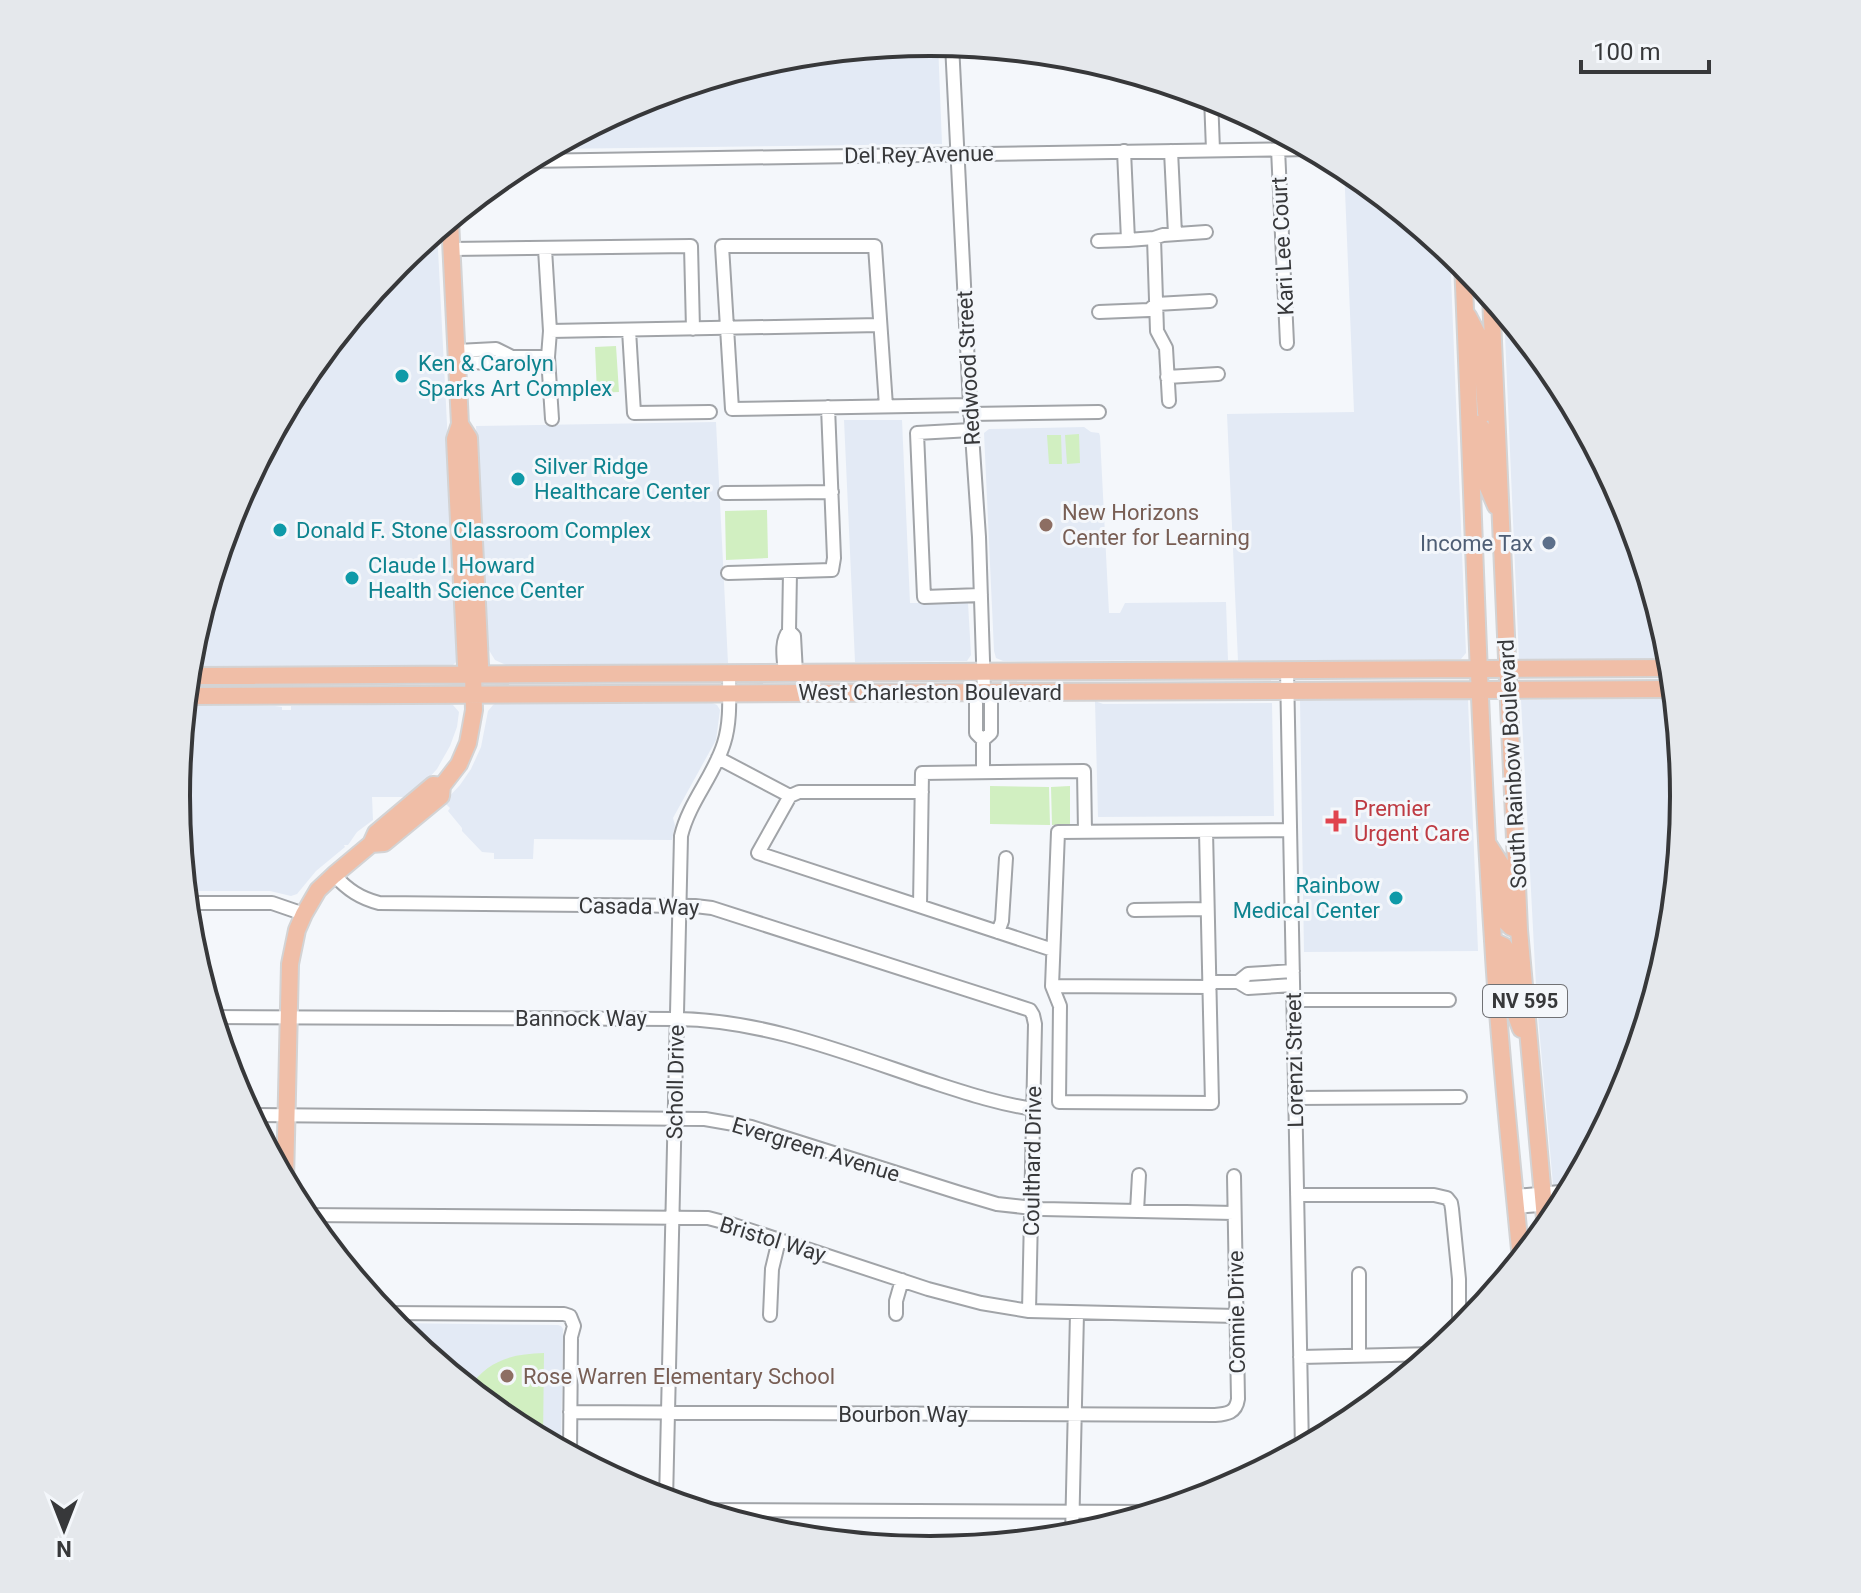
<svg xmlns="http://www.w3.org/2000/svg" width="1861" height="1593" viewBox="0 0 1861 1593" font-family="Roboto,sans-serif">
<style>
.built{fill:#e3eaf5}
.green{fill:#d1efc1}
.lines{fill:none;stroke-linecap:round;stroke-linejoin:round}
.minor-casing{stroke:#a1a4a8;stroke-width:16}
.major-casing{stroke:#d3d3d4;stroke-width:20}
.minor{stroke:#fff;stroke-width:12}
.major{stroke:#f0bea7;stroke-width:16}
.culture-dot{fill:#0f9aa8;stroke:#f4f7fb;stroke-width:3}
.education-dot{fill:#8d6e63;stroke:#f4f7fb;stroke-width:3}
.service-dot{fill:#5c6f8a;stroke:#f4f7fb;stroke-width:3}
.health-dot{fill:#e0444e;stroke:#f4f7fb;stroke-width:3}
.labels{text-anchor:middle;stroke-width:6;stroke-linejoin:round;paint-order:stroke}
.shield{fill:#f4f7fb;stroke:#707174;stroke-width:2}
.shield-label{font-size:20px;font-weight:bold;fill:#37383a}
.street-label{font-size:22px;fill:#37383a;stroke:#f4f7fb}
.culture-label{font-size:22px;fill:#0d838f;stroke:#f4f7fb;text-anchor:start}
.education-label{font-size:22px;fill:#785e54;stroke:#f4f7fb;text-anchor:start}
.service-label{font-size:22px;fill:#4e5e75;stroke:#f4f7fb;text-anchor:end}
.health-label{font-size:22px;fill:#be3a42;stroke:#f4f7fb;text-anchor:start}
.rim{fill:none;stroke:#37383a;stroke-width:4}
</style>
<rect width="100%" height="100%" fill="#f4f7fb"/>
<!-- built -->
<path class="built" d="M 931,42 L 938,43 L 942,144 L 549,149 L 642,99 L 784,56 Z
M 1344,166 L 1450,251 L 1466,653 L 1461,659 L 1238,661 L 1227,414 L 1354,412 Z
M 437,230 L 459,657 L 458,660 L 452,666 L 189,668 L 191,649 L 234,507 L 303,377 L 397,263 Z
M 1504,312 L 1558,378 L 1628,508 L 1671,650 L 1672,659 L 1519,660 Z
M 844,420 L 902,420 L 910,603 L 968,603 L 971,655 L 967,661 L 855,662 Z
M 716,422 L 728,663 L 506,665 L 495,660 L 487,647 L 476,426 Z
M 1084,427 L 1091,432 L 1099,433 L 1100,436 L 1109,613 L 1120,613 L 1125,603 L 1226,602 L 1228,660 L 1003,661 L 996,658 L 994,651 L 984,433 L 989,429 Z
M 1300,699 L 1468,700 L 1478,951 L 1304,952 Z
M 1675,699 L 1685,797 L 1670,944 L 1627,1086 L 1556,1218 L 1537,1005 L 1521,700 Z
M 649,701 L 708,701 L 717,705 L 720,710 L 716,740 L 673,818 L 675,825 L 672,840 L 534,839 L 533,859 L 494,859 L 494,853 L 482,852 L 462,831 L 462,828 L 448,811 L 450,808 L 444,802 L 460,785 L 471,769 L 481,747 L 488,711 L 493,705 L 497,703 L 618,702 L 624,704 L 629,702 L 640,702 L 644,704 Z
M 1095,701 L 1103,704 L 1272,703 L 1274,816 L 1098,817 Z
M 449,704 L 453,705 L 459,712 L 457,727 L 450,746 L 437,769 L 426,781 L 406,797 L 372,797 L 373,820 L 357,832 L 348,845 L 344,845 L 345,847 L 316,871 L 297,894 L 291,896 L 270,891 L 185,891 L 176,796 L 185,706 L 275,706 L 282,707 L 282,710 L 291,710 L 291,706 Z
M 391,1323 L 558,1325 L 561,1326 L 563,1329 L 561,1450 L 511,1424 L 397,1330 Z"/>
<!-- green -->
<path class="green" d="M 616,346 L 619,392 L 597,393 L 595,347 Z
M 1079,434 L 1080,463 L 1067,464 L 1065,435 Z
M 1047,435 L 1061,435 L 1062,464 L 1049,464 Z
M 767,510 L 768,558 L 726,560 L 725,511 Z
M 990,786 L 1049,787 L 1050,825 L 990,824 Z
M 1070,786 L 1070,824 L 1052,825 L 1051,787 Z
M 544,1353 L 543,1441 L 511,1424 L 468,1389 C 488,1360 511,1354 544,1353 Z"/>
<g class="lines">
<defs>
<path id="minor" d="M 952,44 L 970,405 L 979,537 L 984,691
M 1211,97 L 1213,150
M 1278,149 L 1287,343
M 1124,151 L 1128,240 L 1154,238 L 1157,331 L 1166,348 L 1169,401
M 1171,151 L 1175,234
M 527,161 L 1311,149
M 1154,238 L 1163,235 L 1206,232
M 1098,241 L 1128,240
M 451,249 L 691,246 L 693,329
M 545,249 L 550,331
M 1099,312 L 1149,310 L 1156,304 L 1210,301
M 629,330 L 634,413 L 710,412
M 457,351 L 496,349 L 512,357
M 457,363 L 495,362 L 512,357 L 548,357
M 1167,377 L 1218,374
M 886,406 L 875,246 L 722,246 L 732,409 C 811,408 890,406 970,405
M 970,414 L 1099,412
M 552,419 L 548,357 L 550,331 L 880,325
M 971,430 L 917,433 L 924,597 L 981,595
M 725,493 L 832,492
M 728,573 L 832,570 L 834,558 L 828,407
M 789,631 L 794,636 L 796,673
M 1287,670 L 1302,1449
M 785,673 C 784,660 780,641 789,631 L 790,572
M 983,740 L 991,733 L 991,700 L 984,691
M 718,758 L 790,796
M 983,772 L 983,740 L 976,733 L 976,700 L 984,691
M 922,792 L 799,792 L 790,796 L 758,853 L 1053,950
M 1206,831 L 1212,1103 L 1059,1102 L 1060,1006 L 1052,986 L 1058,832 L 1290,830
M 334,875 C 348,890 360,898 379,903 L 695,906 L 712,908 L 1030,1010 L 1033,1015 L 1035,1024 L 1029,1311
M 186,903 L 272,903 L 304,914
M 920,906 L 922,773 L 1084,771 L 1085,832
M 1134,910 L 1207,909
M 998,932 L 1002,921 L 1006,858
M 1209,982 L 1238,982 L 1248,988 L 1293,985
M 1238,982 L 1248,974 L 1293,971
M 1052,986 L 1210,987
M 1293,1000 L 1449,1000
M 213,1017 L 677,1019 C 767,1020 853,1056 938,1084 C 969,1094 1000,1104 1033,1109
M 1295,1098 L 1460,1097
M 250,1115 L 705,1119 L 751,1127 L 960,1193 L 997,1204 L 1042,1209 L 1234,1213
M 1297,1195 L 1434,1195 L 1447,1198 L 1451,1203 L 1452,1209 L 1459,1279 L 1459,1334
M 1515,1196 L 1571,1191
M 1516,1207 L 1565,1203
M 1137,1211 L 1139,1175
M 303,1215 L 708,1218 L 731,1224 L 928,1289 L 981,1303 L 1029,1311 L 1236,1316
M 1359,1274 L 1359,1355
M 383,1313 L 564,1314 L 570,1316 L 574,1326 L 571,1337 L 570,1455
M 896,1314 L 896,1301 L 902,1280
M 770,1315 L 772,1269 L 779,1240
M 1300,1357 L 1435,1354
M 570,1412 L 1215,1415 C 1227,1414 1236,1413 1238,1399 L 1234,1176
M 666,1501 L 681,836 C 689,802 714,776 724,743 C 731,721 729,696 729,673
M 697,1510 L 1157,1512
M 1072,1537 L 1077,1313"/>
<path id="major" d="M 450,220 L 460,424 L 455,439 L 466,665 L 473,675
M 1463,263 C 1473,489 1478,715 1493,940 C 1499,1047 1511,1154 1521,1260
M 1491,296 L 1519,930 L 1546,1230
M 1468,316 L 1481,341 L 1486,413
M 1470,422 L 1478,424 L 1481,427 L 1484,478 L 1496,506
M 188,676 L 1672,668
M 186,696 L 1674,689
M 371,844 L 384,843 L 441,796 L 442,786 L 459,764 L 468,743 L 474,710 L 473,675 L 480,665 L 469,438 L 460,424
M 1488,844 L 1502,866 L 1505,921 L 1511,927 L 1519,930
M 1493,941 L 1504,946 L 1508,953 L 1511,1002 L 1521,1029
M 285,1181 L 290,964 L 297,930 L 304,914 L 318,890 L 334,875 L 371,844 L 376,833 L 433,785 L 442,786"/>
</defs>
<!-- minor casing -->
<use href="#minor" class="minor-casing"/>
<!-- major casing -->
<use href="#major" class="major-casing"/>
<!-- minor -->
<use href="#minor" class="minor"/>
<!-- major -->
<use href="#major" class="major"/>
</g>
<!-- markers -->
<g class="culture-dot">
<circle cx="402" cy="376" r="8"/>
<circle cx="518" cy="479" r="8"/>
<circle cx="280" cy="530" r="8"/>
<circle cx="352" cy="578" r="8"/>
<circle cx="1396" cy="898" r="8"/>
</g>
<g class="education-dot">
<circle cx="1046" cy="525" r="8"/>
<circle cx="507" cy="1376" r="8"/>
</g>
<circle class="service-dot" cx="1549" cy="543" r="8"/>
<path class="health-dot" d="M1332 809h8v8h8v8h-8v8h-8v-8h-8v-8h8z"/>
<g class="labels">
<!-- shield labels -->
<rect class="shield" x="1483" y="985" width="84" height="32" rx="6"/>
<g class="shield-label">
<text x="1525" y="1008">NV 595</text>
</g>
<!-- street labels -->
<g class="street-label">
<text transform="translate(919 154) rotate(-1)" y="8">Del Rey Avenue</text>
<text transform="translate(1282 246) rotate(-93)" y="8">Kari Lee Court</text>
<text transform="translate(968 368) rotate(-93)" y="8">Redwood Street</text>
<text x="930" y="700">West Charleston Boulevard</text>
<text transform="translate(1512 764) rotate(-93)" y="8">South Rainbow Boulevard</text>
<text transform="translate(639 906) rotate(1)" y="8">Casada Way</text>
<text x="581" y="1026">Bannock Way</text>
<text transform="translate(1294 1060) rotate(-91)" y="8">Lorenzi Street</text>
<text transform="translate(675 1082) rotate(-89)" y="8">Scholl Drive</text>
<text transform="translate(816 1149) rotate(17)" y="8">Evergreen Avenue</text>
<text transform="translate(1032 1161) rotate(-89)" y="8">Coulthard Drive</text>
<text transform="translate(773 1239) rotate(17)" y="8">Bristol Way</text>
<text transform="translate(1236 1312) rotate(-91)" y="8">Connie Drive</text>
<text x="903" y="1422">Bourbon Way</text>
</g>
<!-- culture labels -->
<g class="culture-label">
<text x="418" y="371">Ken &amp; Carolyn<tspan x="418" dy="25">Sparks Art Complex</tspan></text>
<text x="534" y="474">Silver Ridge<tspan x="534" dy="25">Healthcare Center</tspan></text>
<text x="296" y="538">Donald F. Stone Classroom Complex</text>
<text x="368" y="573">Claude I. Howard<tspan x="368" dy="25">Health Science Center</tspan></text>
<text x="1380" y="893" text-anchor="end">Rainbow<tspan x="1380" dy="25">Medical Center</tspan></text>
</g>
<!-- education labels -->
<g class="education-label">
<text x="1062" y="520">New Horizons<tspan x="1062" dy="25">Center for Learning</tspan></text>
<text x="523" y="1384">Rose Warren Elementary School</text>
</g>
<!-- service labels -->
<g class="service-label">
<text x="1533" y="551">Income Tax</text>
</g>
<!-- health labels -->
<g class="health-label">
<text x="1354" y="816">Premier<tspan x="1354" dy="25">Urgent Care</tspan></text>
</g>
</g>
<!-- crop -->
<path d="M0 0H1861V1593H0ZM190 796a740 740 0 1 1 1480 0a740 740 0 1 1-1480 0Z" fill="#e5e8ec" fill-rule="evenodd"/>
<path class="rim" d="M190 796a740 740 0 1 1 1480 0a740 740 0 1 1-1480 0Z"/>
<!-- north arrow -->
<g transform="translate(64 1529) rotate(180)" stroke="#f4f7fb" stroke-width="6" paint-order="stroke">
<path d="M0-6L14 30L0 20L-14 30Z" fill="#37383a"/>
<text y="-12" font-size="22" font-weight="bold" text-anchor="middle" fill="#37383a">N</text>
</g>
<!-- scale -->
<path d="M1581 60v12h128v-12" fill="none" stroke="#37383a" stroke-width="4"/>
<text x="1593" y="60" font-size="24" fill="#37383a" stroke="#f4f7fb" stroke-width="6" paint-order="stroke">100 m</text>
</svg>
